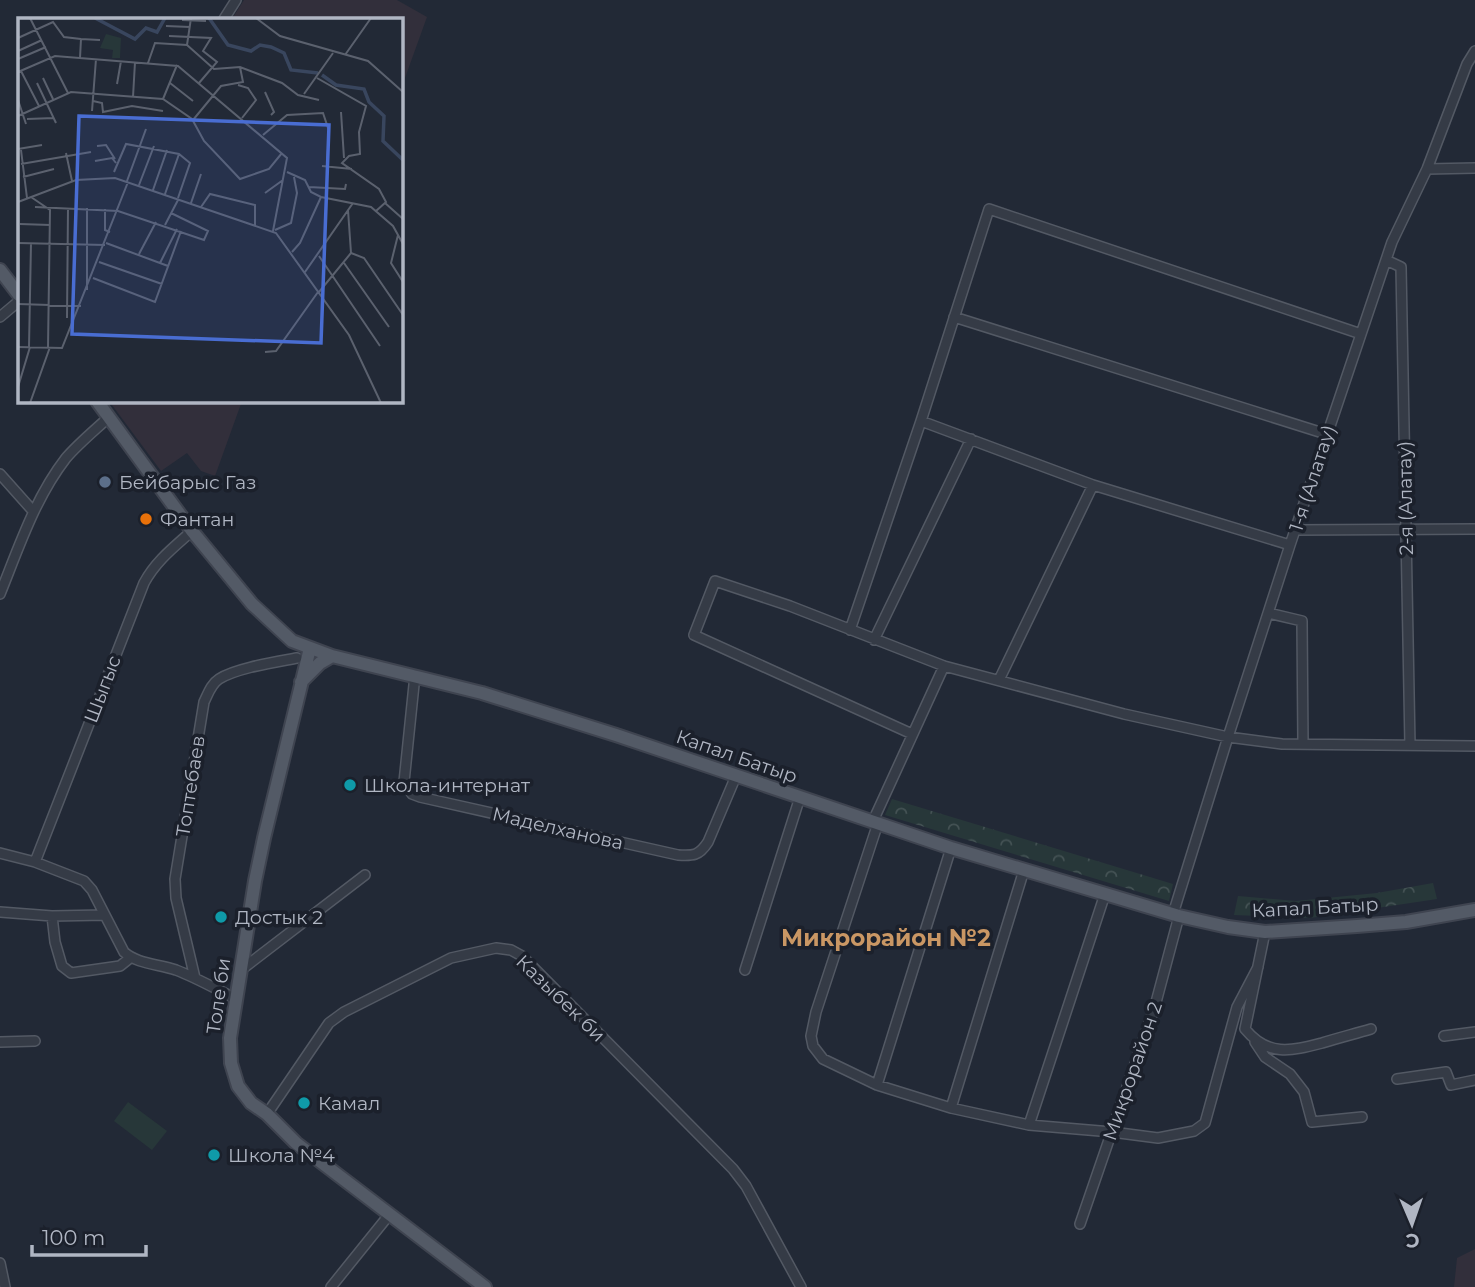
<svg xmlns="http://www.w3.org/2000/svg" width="1475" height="1287" viewBox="0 0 1475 1287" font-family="Montserrat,sans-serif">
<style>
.medical{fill:#322f3b}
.park{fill:url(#park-crowns)}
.garden{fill:#273739}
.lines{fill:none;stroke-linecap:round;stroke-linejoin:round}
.minor-casing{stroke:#535964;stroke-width:12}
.major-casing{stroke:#3f4450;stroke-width:16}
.minor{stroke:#353b46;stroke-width:9}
.major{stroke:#535a66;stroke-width:12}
.service-dot{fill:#5c6f8a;stroke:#1b202b;stroke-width:2.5}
.food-dot{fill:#e8710a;stroke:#1b202b;stroke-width:2.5}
.culture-dot{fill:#0f9aa8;stroke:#1b202b;stroke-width:2.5}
.labels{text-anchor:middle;stroke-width:7;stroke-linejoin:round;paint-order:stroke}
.street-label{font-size:19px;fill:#b0b6c3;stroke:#1b202b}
.poi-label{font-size:19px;fill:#b0b6c3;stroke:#1b202b;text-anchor:start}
.quarter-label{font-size:23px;font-weight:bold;fill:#ca9764;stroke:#1b202b}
.inset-river{fill:none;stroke:#39465e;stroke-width:3.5}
.inset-road{fill:none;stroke:#5b616e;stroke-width:2}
.view{fill:#496dd2;fill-opacity:0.15;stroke:#496dd2;stroke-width:3.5}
.inset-edge{fill:none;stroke:#b0b6c3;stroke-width:3.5}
</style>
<defs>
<pattern id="park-crowns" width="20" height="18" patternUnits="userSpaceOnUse" patternTransform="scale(1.75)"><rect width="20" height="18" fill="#273739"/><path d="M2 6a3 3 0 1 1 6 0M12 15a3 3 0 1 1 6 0" fill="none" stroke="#445254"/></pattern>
</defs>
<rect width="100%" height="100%" fill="#222936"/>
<!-- medical -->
<path class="medical" d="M 244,0 L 397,0 L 427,17 L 401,89 L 401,19 L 232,19 Z
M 109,401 L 242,401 L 215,476 L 201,471 L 187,453 L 161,471 Z
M 1475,1249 L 1475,1287 L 1454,1287 L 1457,1258 Z"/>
<!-- park -->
<path class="park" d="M 892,799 L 1173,884 L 1169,901 L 885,815 Z
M 1433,883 L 1437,899 L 1310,918 L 1234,915 L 1238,896 L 1296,901 L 1377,893 Z"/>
<!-- garden -->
<path class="garden" d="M 128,1102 L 167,1131 L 152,1150 L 114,1121 Z"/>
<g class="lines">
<defs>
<path id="minor" d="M 224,19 L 236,0
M 1427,169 L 1475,168
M 1386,260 L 1401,267 L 1410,745
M 0,317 L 19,301
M 954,317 L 1326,434
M 921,421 L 1093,485 L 1290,545
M 0,474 L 33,511
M 1295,530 L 1475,529
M 0,594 C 19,547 35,498 66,458 C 79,443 95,430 109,417
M 1268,613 L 1302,621 L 1303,744
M 850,630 L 921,421 L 989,209 L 1361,334
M 874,640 L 971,439
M 415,675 L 404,782 L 412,794 L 420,797 L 678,855 C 693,856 699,856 708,842 L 736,776
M 999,680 L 1093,485
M 912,734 L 694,635 L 715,581 L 790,606 L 944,666 L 1124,714 L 1228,737 L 1282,744 L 1475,746
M 873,821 L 944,666
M 878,823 L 816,1012 L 811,1036 L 813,1046 L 823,1059 L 877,1085 L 951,1108 L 1029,1125 L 1112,1132 L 1158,1138 L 1194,1131 L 1205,1123 L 1237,1007 L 1258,967
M 0,853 L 35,862 L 84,881 L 92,890 L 124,952 C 137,964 159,964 176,970 C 197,978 216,989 236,999
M 35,862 L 144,583 C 156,561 173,548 192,531
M 0,912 L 52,916 L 105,915
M 1173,914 L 1228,737 L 1290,545 L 1392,242 L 1427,169 L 1467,64 L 1475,51
M 52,916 L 55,942 L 62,966 L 71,973 L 120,966 L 130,958
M 1265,932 L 1245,1029 C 1268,1057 1291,1051 1322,1043 C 1338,1038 1354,1034 1371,1029
M 241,970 L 365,875
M 745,970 L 800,797
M 195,978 L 176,898 L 175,879 L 204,702 C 208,694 211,684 219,679 C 236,668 276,662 297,658
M 1444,1036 L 1475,1032
M 0,1042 L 35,1041
M 1255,1042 L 1265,1057 L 1290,1074 L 1304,1092 L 1312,1122 L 1362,1117
M 1397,1079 L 1446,1072 L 1451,1085 L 1475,1080
M 877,1085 L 951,848
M 951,1108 L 1024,870
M 267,1114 L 329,1023 L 344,1012 L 451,958 L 496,948 L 511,950 L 522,956 L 733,1169 L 746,1186 L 801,1287
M 1029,1125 L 1105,894
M 1080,1224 L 1155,1006 L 1179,916
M 0,1263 L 5,1287
M 331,1287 L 389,1215"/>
<path id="major" d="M 0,270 L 19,295
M 97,401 L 192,531 L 252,604 L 292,641 L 332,656 L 482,693 L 616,735 L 951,848 L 1179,916 L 1228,927 L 1265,932 L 1357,926 L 1406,922 L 1475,910
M 310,648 L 264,838 L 255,881 L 230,1038 L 231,1063 L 238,1086 L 251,1103 L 267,1114 L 296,1143 L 485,1287
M 301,682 L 320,663 L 332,656"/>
</defs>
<!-- minor casing -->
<use href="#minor" class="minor-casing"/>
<!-- major casing -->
<use href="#major" class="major-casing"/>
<!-- minor -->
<use href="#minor" class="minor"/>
<!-- major -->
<use href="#major" class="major"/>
</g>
<!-- markers -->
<circle class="service-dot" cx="105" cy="482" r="7"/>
<circle class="food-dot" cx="146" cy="519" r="7"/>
<g class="culture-dot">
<circle cx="350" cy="785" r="7"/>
<circle cx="221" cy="917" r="7"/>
<circle cx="304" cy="1103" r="7"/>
<circle cx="214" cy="1155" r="7"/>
</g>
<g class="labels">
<!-- street labels -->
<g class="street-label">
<text transform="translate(1312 478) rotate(-72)" y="7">1-я (Алатау)</text>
<text transform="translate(1405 498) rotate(-91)" y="7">2-я (Алатау)</text>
<text transform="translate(102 689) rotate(-69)" y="7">Шыгыс</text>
<text transform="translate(737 756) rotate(19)" y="7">Капал Батыр</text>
<text transform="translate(190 786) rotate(-81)" y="7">Топтебаев</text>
<text transform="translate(558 828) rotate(13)" y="7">Маделханова</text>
<text transform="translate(1315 907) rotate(-3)" y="7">Капал Батыр</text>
<text transform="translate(218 996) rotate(-82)" y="7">Толе би</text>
<text transform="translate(561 998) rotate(44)" y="7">Казыбек би</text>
<text transform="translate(1132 1071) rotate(-71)" y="7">Микрорайон 2</text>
</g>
<!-- poi labels -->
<g class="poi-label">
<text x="119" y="489">Бейбарыс Газ</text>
<text x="160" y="526">Фантан</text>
<text x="364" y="792">Школа-интернат</text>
<text x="235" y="924">Достык 2</text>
<text x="318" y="1110">Камал</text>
<text x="228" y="1162">Школа №4</text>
</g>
<!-- quarter labels -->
<g class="quarter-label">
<text x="886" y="946">Микрорайон №2</text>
</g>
</g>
<!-- overview -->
<g transform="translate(18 18)">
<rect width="385" height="385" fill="#222936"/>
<path d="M 88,16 L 103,20 L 102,40 L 94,40 L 95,32 L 82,30 Z" fill="#273739"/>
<path class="inset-river" d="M 77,0 L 117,21 L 128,10 L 139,14 L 147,0M 191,0 L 210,27 L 233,33 L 242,27 L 253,29 L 266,35 L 273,52 L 300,55M 304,57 L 318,67 L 346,71 L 351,84 L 366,98 L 365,123 L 385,142"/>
<path class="inset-road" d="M 12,0 L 50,75M 238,0 L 262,18 L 350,43 L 385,74M 164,2 L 188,3M 148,8 L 172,9M 151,18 L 193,20 L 185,33 L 199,44 L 181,65M 0,20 L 35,4 L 46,19 L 63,21M 169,27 L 173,0M 0,33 L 24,22M 327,37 L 353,0M 62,40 L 63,21 L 82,22M 0,41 L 28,29M 130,45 L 137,25 L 169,27 L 196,51 L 222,49 L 264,65 L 280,77 L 301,82M 3,53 L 21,88M 0,54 L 37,38 L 160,48 L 269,140 L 255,213M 25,60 L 35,81M 299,60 L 348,88 L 341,114 L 342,136 L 331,138 L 324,145 L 361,171 L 368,184 L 358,193M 19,65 L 38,105M 152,65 L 175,83M 99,66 L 103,43M 220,67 L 230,70 L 238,82 L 224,100M 247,74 L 256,94 L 253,97M 286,76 L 315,35M 115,79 L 117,44M 145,81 L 159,47M 0,82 L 8,106M 75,83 L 84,85 L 85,94 L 114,88 L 145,93M 74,93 L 78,41M 323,94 L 326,140M 0,98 L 53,74 L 145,81 L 174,101 L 186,123 L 222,161 L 251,151 L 264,135M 9,101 L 36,100M 175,102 L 203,68 L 225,64 L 222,49M 245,117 L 269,97 L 305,95 L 311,113 L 309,148M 79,128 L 88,127 L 97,141M 0,131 L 24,127M 3,132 L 9,180M 48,135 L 54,163M 77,143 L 94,140 L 98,145M 3,146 L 73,134M 304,148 L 334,151M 96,154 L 108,126 L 161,136 L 172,145 L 160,180M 269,154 L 287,162 L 293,174 L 303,179 L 353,189 L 375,208 L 385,226M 5,159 L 36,151M 109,163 L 128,111M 121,167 L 136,128M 291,169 L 327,171 L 328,166M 135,172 L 149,132M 247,175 L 265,162M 147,176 L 161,136M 13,179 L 32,192 L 30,329M 0,184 L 58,162 L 97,160 L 258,215 L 331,317 L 363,385M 173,185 L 183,156M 367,185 L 385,201M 17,189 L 100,193 L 186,222 L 190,213 L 153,195M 183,189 L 192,176 L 237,187 L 237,208M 69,190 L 69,272M 87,191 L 87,212 L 92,214M 2,206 L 32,207M 147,207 L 160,182M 257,212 L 273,205 L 279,175 L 276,159M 380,217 L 373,245 L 385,264M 0,225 L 87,227M 88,225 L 150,248M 274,234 L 282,225 L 303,179M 333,235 L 346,240 L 385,297M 121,236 L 138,204M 301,238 L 362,328M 81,244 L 144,266M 142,245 L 159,211M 326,245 L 371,309M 287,254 L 335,185M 75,260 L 137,284 L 163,213M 301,274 L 333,235 L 330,192M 0,286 L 63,288M 49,300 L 50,190M 0,329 L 44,330 L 110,164M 11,329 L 13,225M 247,334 L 258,333 L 300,274M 0,369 L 12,329M 12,385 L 32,329"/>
<path class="view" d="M 61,98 L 311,107 L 303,325 L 54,316 Z"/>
<rect width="385" height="385" class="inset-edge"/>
</g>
<!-- north arrow -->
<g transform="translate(1412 1224) rotate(178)" stroke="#1b202b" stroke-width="5" paint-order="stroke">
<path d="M0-5L12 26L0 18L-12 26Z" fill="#b0b6c3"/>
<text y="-10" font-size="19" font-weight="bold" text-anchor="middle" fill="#b0b6c3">С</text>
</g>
<!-- scale -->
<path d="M32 1245v10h114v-10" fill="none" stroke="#b0b6c3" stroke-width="3.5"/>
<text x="42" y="1245" font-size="21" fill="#b0b6c3" stroke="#1b202b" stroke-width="5" paint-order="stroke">100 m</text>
</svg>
